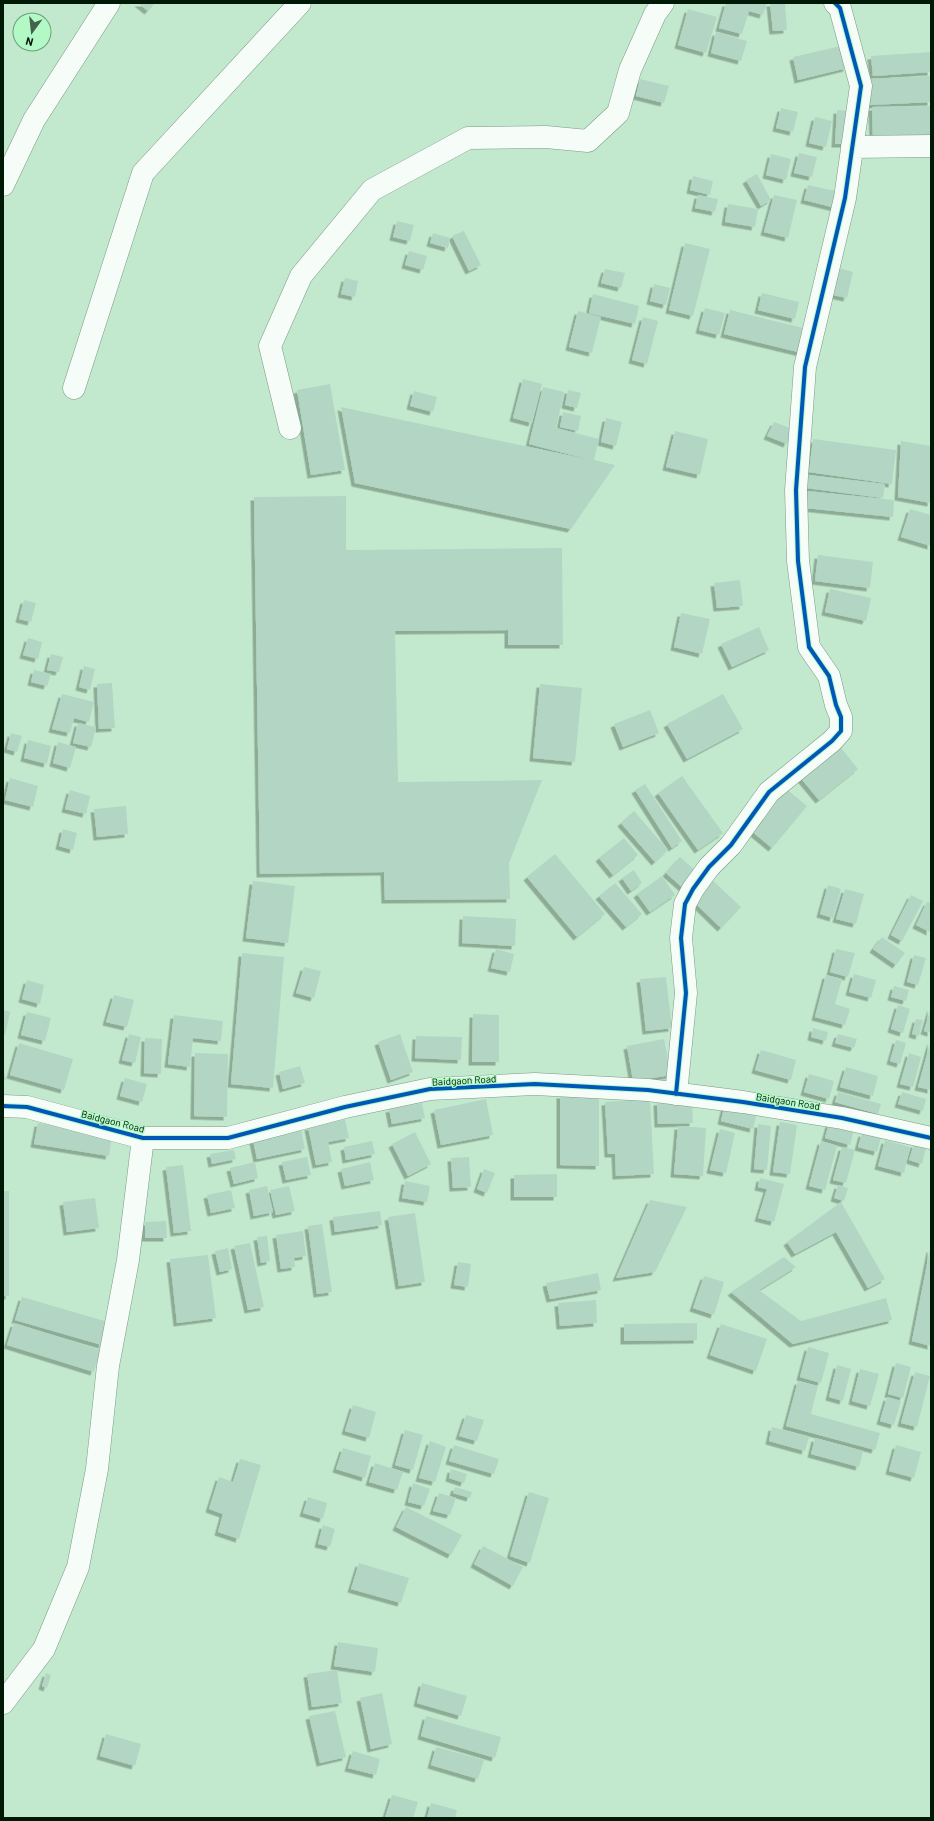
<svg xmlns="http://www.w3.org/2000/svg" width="934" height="1821" viewBox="0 0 934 1821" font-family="Barlow,sans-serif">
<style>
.building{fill:#b3d6c4;filter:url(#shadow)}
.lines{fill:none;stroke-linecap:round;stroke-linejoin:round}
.street-casing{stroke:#7c9a85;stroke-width:23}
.street{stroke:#f6fcf8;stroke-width:22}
.cycleway-casing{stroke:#b2f9c6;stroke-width:6}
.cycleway{stroke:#0057b8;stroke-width:4}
.labels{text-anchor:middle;stroke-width:3;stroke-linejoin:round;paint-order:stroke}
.street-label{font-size:10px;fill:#001806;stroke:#b2f9c6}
</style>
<defs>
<filter id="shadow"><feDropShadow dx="-3.5" dy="3.5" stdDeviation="0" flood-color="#0004"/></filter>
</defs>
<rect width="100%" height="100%" fill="#c2e9cd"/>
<!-- building -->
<path class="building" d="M 138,3 L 155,3 L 148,11 Z
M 726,3 L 767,3 L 763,15 L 749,11 L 742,34 L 719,28 Z
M 770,3 L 785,3 L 787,30 L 773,31 Z
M 688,9 L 717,17 L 706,53 L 678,45 Z
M 716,32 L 747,41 L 741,61 L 711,53 Z
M 841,46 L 847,68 L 798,80 L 793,57 Z
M 931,52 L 931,72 L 873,76 L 871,56 Z
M 931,76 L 931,102 L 870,105 L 869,79 Z
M 640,79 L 669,86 L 664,103 L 636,96 Z
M 931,106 L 931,137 L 873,138 L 872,107 Z
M 781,108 L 798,112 L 793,132 L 776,128 Z
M 837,110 L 850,111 L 848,144 L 835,144 Z
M 815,117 L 832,121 L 826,147 L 809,143 Z
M 799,153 L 817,157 L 812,177 L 794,173 Z
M 771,154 L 791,159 L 786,180 L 766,175 Z
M 757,174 L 771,200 L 761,206 L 746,180 Z
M 693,176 L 713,181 L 710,195 L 690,190 Z
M 808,185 L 844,193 L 840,209 L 804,200 Z
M 698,195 L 718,199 L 715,212 L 695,208 Z
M 774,195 L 797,200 L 788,238 L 764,232 Z
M 728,204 L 758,209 L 755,227 L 725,222 Z
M 397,221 L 414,225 L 410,241 L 393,237 Z
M 464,231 L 481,265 L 469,271 L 452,236 Z
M 433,233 L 450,238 L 448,248 L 430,243 Z
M 685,243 L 710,249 L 693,316 L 669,310 Z
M 409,251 L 427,256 L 423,270 L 405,265 Z
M 835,267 L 853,272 L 847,298 L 828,294 Z
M 605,269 L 625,273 L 621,288 L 601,283 Z
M 345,278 L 358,281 L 355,297 L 341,294 Z
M 654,284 L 670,288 L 666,305 L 650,301 Z
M 762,293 L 799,302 L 795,319 L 758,310 Z
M 593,294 L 639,306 L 635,324 L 589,313 Z
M 705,308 L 725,313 L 719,335 L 699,330 Z
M 730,310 L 807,329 L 802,353 L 724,334 Z
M 578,311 L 601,317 L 592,353 L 569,347 Z
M 643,317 L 658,321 L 647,364 L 632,360 Z
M 523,379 L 542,384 L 532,423 L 513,418 Z
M 330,384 L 345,470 L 311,475 L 297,390 Z
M 543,387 L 564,392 L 556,428 L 599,439 L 594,460 L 615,465 L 571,529 L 355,483 L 341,407 L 591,460 L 529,444 Z
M 568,390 L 581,393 L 577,408 L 565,405 Z
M 414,391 L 437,397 L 433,412 L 410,406 Z
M 563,412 L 581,416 L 578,431 L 560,427 Z
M 606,418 L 622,422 L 616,446 L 601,442 Z
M 774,422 L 793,429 L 787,444 L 767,436 Z
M 675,431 L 708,439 L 700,475 L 666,467 Z
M 813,439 L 896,450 L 892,484 L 809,472 Z
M 901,441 L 931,446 L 931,503 L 898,497 Z
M 808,475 L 885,484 L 883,498 L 806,488 Z
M 807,491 L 894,500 L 893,517 L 805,508 Z
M 346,496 L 346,550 L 562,548 L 563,645 L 508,645 L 508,630 L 395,631 L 398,782 L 542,780 L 509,863 L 510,899 L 385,900 L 384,872 L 260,874 L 254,497 Z
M 910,509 L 931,515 L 931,546 L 901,537 Z
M 818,555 L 873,562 L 870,588 L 815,581 Z
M 740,580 L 743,606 L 717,608 L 714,583 Z
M 830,589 L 871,598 L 866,621 L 825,612 Z
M 24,600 L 36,603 L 31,622 L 19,619 Z
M 681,613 L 710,619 L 702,654 L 674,647 Z
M 759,627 L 769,650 L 732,667 L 721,644 Z
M 28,638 L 42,642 L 38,659 L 23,655 Z
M 51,654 L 63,657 L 59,672 L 47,670 Z
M 84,666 L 95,669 L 90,690 L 79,687 Z
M 34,670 L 51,674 L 47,686 L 31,682 Z
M 112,683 L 115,728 L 99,729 L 97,684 Z
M 540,684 L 582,688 L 575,762 L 533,758 Z
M 62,694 L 94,702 L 89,722 L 74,718 L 70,733 L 52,729 Z
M 723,694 L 743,729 L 687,759 L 667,724 Z
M 650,710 L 659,733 L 623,747 L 614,724 Z
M 78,723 L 96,727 L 91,747 L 73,743 Z
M 11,733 L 22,736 L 17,752 L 7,749 Z
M 28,740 L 51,746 L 47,764 L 24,758 Z
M 58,742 L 76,747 L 70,768 L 53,763 Z
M 838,744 L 858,769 L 819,800 L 799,776 Z
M 682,776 L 723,833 L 698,850 L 658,793 Z
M 10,778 L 38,786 L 33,807 L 5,800 Z
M 645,784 L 682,841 L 672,848 L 635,790 Z
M 784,787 L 807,806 L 772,848 L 749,829 Z
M 70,790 L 90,796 L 86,814 L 65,809 Z
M 126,806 L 128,834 L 97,837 L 94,809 Z
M 634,811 L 668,850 L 655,862 L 621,823 Z
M 63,829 L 77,833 L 73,850 L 59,846 Z
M 624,838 L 638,855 L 613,875 L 599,858 Z
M 555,854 L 605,914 L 577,937 L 527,877 Z
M 680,857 L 697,872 L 683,888 L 666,873 Z
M 634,870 L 642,883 L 631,891 L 622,878 Z
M 662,876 L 675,895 L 650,912 L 637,894 Z
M 710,878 L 741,907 L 721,928 L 690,898 Z
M 253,881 L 295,886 L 288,943 L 246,938 Z
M 615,883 L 642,914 L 626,927 L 599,896 Z
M 828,885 L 841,889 L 833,918 L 820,914 Z
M 845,889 L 864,894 L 856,924 L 836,919 Z
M 911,895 L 923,901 L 902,941 L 891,935 Z
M 927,902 L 931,903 L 930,932 L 916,925 Z
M 463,916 L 516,919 L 515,946 L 462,943 Z
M 882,937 L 905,953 L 896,965 L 873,949 Z
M 496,949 L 514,954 L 510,972 L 491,968 Z
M 836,949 L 855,953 L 848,977 L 830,972 Z
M 242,953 L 284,957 L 273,1088 L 231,1084 Z
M 914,955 L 926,958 L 918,985 L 907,982 Z
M 304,967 L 321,971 L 314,998 L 296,993 Z
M 854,974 L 876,980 L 871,998 L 849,992 Z
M 826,975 L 842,979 L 835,1004 L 850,1009 L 845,1025 L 815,1017 Z
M 666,977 L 672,1028 L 646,1031 L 640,979 Z
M 27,980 L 44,985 L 40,1004 L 22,999 Z
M 894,986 L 909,990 L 906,1001 L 891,997 Z
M 114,995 L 134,1000 L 127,1027 L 106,1022 Z
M 898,1005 L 910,1009 L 903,1033 L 891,1029 Z
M 931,1007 L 931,1033 L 924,1031 Z
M 3,1010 L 10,1012 L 5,1035 L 3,1034 Z
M 27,1012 L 51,1018 L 45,1041 L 21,1035 Z
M 473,1014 L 499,1015 L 499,1062 L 472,1062 Z
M 174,1015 L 223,1021 L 221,1041 L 193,1038 L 190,1067 L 168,1064 Z
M 916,1019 L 923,1020 L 919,1036 L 912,1034 Z
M 813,1028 L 828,1032 L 826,1041 L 811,1037 Z
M 129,1034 L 141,1037 L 135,1063 L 122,1060 Z
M 400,1034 L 413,1072 L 391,1080 L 378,1042 Z
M 838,1034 L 857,1039 L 854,1048 L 835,1043 Z
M 416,1036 L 462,1037 L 461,1060 L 415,1058 Z
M 145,1038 L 162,1039 L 161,1074 L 144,1073 Z
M 664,1039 L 671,1075 L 633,1081 L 627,1046 Z
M 896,1040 L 906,1043 L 900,1064 L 890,1061 Z
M 931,1040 L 931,1090 L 918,1087 Z
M 19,1043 L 73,1059 L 64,1090 L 10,1075 Z
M 761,1050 L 796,1060 L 791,1080 L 755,1070 Z
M 195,1053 L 228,1054 L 227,1117 L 194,1116 Z
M 909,1053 L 921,1057 L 913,1087 L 900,1084 Z
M 300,1066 L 305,1083 L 283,1089 L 279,1072 Z
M 846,1067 L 878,1076 L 873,1096 L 840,1087 Z
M 3,1069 L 6,1080 L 3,1081 Z
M 809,1074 L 834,1081 L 829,1099 L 804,1092 Z
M 125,1078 L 147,1084 L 142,1102 L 120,1096 Z
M 838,1092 L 881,1104 L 878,1114 L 835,1102 Z
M 902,1092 L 926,1099 L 923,1111 L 898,1104 Z
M 560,1095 L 599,1095 L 599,1166 L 560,1165 Z
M 486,1099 L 493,1135 L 441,1145 L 434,1110 Z
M 650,1099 L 654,1174 L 616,1176 L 615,1154 L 608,1154 L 605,1102 Z
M 692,1100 L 693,1123 L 658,1124 L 657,1102 Z
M 422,1103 L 425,1118 L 392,1124 L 389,1109 Z
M 725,1104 L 757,1112 L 753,1129 L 721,1121 Z
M 345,1119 L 349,1138 L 328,1142 L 332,1162 L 316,1165 L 308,1127 Z
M 780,1122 L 797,1125 L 790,1174 L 773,1172 Z
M 38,1123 L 112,1135 L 109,1156 L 34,1144 Z
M 829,1123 L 854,1130 L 850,1145 L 825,1138 Z
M 758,1124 L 771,1126 L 767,1170 L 754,1169 Z
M 678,1126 L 706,1128 L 703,1176 L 674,1174 Z
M 720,1129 L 735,1133 L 726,1173 L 710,1170 Z
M 301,1130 L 305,1149 L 257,1159 L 253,1140 Z
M 415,1132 L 431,1164 L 408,1176 L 392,1144 Z
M 862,1133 L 881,1138 L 877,1152 L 858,1147 Z
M 885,1140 L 910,1147 L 904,1173 L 878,1166 Z
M 372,1141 L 375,1154 L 346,1160 L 344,1147 Z
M 821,1141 L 837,1146 L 825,1190 L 809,1186 Z
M 914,1144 L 926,1147 L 922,1164 L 909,1160 Z
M 842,1147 L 855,1150 L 846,1183 L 833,1180 Z
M 234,1150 L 236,1159 L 212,1164 L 210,1154 Z
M 307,1157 L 311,1175 L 286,1180 L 282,1162 Z
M 469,1157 L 471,1187 L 453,1188 L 451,1158 Z
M 255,1162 L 258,1178 L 234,1184 L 230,1168 Z
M 370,1162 L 374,1180 L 345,1186 L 341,1169 Z
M 183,1165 L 191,1231 L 174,1233 L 166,1167 Z
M 484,1169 L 495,1173 L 487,1193 L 477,1189 Z
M 557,1174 L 557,1197 L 514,1197 L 514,1175 Z
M 760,1178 L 784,1184 L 774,1222 L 758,1218 L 767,1189 L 758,1187 Z
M 405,1181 L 430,1186 L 427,1202 L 402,1198 Z
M 838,1185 L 848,1188 L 844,1201 L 834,1198 Z
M 267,1186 L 273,1212 L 254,1216 L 249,1190 Z
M 289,1186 L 295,1211 L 276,1215 L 270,1190 Z
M 231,1190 L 235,1208 L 211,1213 L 207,1195 Z
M 3,1191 L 9,1191 L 9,1296 L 3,1296 Z
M 95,1198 L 99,1228 L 67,1232 L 63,1202 Z
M 650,1200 L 687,1207 L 655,1272 L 616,1278 Z
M 841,1202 L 885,1279 L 868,1288 L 836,1232 L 795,1254 L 787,1242 Z
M 380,1211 L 382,1225 L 335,1232 L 333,1217 Z
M 415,1213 L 425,1282 L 399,1286 L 388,1217 Z
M 166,1221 L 167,1238 L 145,1238 L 145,1222 Z
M 322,1224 L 332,1292 L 317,1294 L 308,1226 Z
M 303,1231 L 306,1256 L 294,1258 L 295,1267 L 281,1269 L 276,1235 Z
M 267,1236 L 270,1261 L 261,1263 L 257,1237 Z
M 250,1243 L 264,1307 L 248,1310 L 234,1246 Z
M 228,1248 L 232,1269 L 220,1272 L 215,1251 Z
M 930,1249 L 931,1249 L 931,1346 L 912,1341 Z
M 208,1255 L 216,1318 L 177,1323 L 170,1259 Z
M 784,1257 L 796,1267 L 759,1290 L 801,1321 L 886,1298 L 892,1320 L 793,1344 L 731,1292 Z
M 458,1262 L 471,1264 L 468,1287 L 454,1285 Z
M 598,1273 L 601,1290 L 550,1299 L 546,1283 Z
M 704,1276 L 724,1282 L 714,1315 L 693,1308 Z
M 22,1297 L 108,1322 L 102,1345 L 15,1320 Z
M 596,1300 L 597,1323 L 560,1326 L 558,1303 Z
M 14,1323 L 100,1350 L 94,1372 L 7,1345 Z
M 697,1323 L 697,1340 L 624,1341 L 624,1324 Z
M 721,1324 L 767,1339 L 756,1371 L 710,1355 Z
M 808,1347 L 829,1353 L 821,1383 L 800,1377 Z
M 896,1363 L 911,1367 L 903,1398 L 888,1394 Z
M 837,1365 L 851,1369 L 843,1401 L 829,1397 Z
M 860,1369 L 879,1374 L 870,1406 L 852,1401 Z
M 915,1372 L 930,1376 L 917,1427 L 901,1423 Z
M 798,1381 L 818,1386 L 811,1414 L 880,1433 L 875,1450 L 786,1426 Z
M 887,1397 L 901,1401 L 894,1425 L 880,1421 Z
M 353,1405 L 376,1412 L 369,1438 L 345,1431 Z
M 466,1415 L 484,1420 L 477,1441 L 459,1436 Z
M 772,1427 L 809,1437 L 805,1451 L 769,1441 Z
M 405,1430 L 423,1435 L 413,1470 L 395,1465 Z
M 815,1438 L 863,1451 L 859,1467 L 811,1454 Z
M 430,1441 L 446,1447 L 435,1482 L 419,1478 Z
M 454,1445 L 499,1459 L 494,1474 L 449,1461 Z
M 896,1445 L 921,1452 L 914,1478 L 889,1471 Z
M 343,1448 L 371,1456 L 365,1478 L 336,1469 Z
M 240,1459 L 261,1465 L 239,1539 L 218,1532 L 223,1514 L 209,1509 L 219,1477 L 233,1482 Z
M 375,1463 L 403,1472 L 397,1490 L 369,1482 Z
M 451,1469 L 467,1474 L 464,1483 L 449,1478 Z
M 413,1483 L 430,1489 L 424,1506 L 408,1502 Z
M 455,1487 L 472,1492 L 470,1498 L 453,1493 Z
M 529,1492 L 549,1498 L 530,1563 L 510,1556 Z
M 439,1493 L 456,1498 L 450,1515 L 433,1511 Z
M 308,1497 L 327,1503 L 323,1519 L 303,1513 Z
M 406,1507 L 462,1535 L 451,1555 L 396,1527 Z
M 323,1525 L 335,1529 L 330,1547 L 318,1544 Z
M 483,1546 L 523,1567 L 513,1586 L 474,1564 Z
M 359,1563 L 409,1578 L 401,1603 L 351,1589 Z
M 338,1642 L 378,1648 L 375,1672 L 334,1666 Z
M 337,1670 L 342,1703 L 312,1707 L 307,1674 Z
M 46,1673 L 51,1675 L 47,1688 L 42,1686 Z
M 422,1683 L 467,1696 L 461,1716 L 417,1703 Z
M 382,1693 L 392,1744 L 371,1749 L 360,1698 Z
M 335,1711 L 346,1757 L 320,1763 L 309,1716 Z
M 426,1716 L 501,1737 L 495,1758 L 421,1736 Z
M 106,1734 L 141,1744 L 135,1766 L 100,1756 Z
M 436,1747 L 484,1760 L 478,1779 L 431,1765 Z
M 353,1751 L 380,1759 L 376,1775 L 348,1768 Z
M 392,1795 L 418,1802 L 413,1818 L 385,1818 Z
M 431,1803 L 457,1810 L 455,1818 L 427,1818 Z"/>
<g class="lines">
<defs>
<path id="street" d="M 852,147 L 931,146
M 3,185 L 34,120 L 109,3
M 74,388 L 143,173 L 300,3
M 290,428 L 270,346 L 301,276 L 372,190 L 468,138 L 546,137 L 588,141 L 618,113 L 630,70 L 655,14 L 663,3
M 676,1094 L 686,993 L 681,938 L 685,904 L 693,889 L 709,867 L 731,845 L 769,792 L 832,741 L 841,731 L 841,717 L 836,705 L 829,676 L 809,647 L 798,561 L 796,490 L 805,367 L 845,198 L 861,86 L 840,8 L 835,3
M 3,1106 L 27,1107 L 143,1138 L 228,1138 L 345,1107 L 430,1089 L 535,1084 L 648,1090 L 743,1102 L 842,1118 L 931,1138
M 3,1703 L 44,1649 L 78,1567 L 97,1469 L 108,1366 L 128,1260 L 143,1138"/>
</defs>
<!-- street casing -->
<use href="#street" class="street-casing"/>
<!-- street -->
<use href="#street" class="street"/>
<defs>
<path id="cycleway" d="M 676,1094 L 686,993 L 681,938 L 685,904 L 693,889 L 709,867 L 731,845 L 769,792 L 832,741 L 841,731 L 841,717 L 836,705 L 829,676 L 809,647 L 798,561 L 796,490 L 805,367 L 845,198 L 861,86 L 840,8 L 835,3
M 3,1106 L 27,1107 L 143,1138 L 228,1138 L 345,1107 L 430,1089 L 535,1084 L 648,1090 L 743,1102 L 842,1118 L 931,1138"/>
</defs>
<!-- cycleway casing -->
<use href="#cycleway" class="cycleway-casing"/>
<!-- cycleway -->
<use href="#cycleway" class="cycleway"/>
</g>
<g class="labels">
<!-- street labels -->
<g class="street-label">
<text transform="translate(464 1080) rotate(-3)" y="4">Baidgaon Road</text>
<text transform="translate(788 1101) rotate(9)" y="4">Baidgaon Road</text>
<text transform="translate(113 1121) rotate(14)" y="4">Baidgaon Road</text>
</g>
</g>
<!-- border -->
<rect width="934" height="1821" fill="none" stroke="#001806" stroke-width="8"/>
<!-- north arrow -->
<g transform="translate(32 32) rotate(195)"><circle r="19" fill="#b2f9c6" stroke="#6b9f79"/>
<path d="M0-3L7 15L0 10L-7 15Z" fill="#44614c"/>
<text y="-6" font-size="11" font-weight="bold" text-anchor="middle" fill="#001806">N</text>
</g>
</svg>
